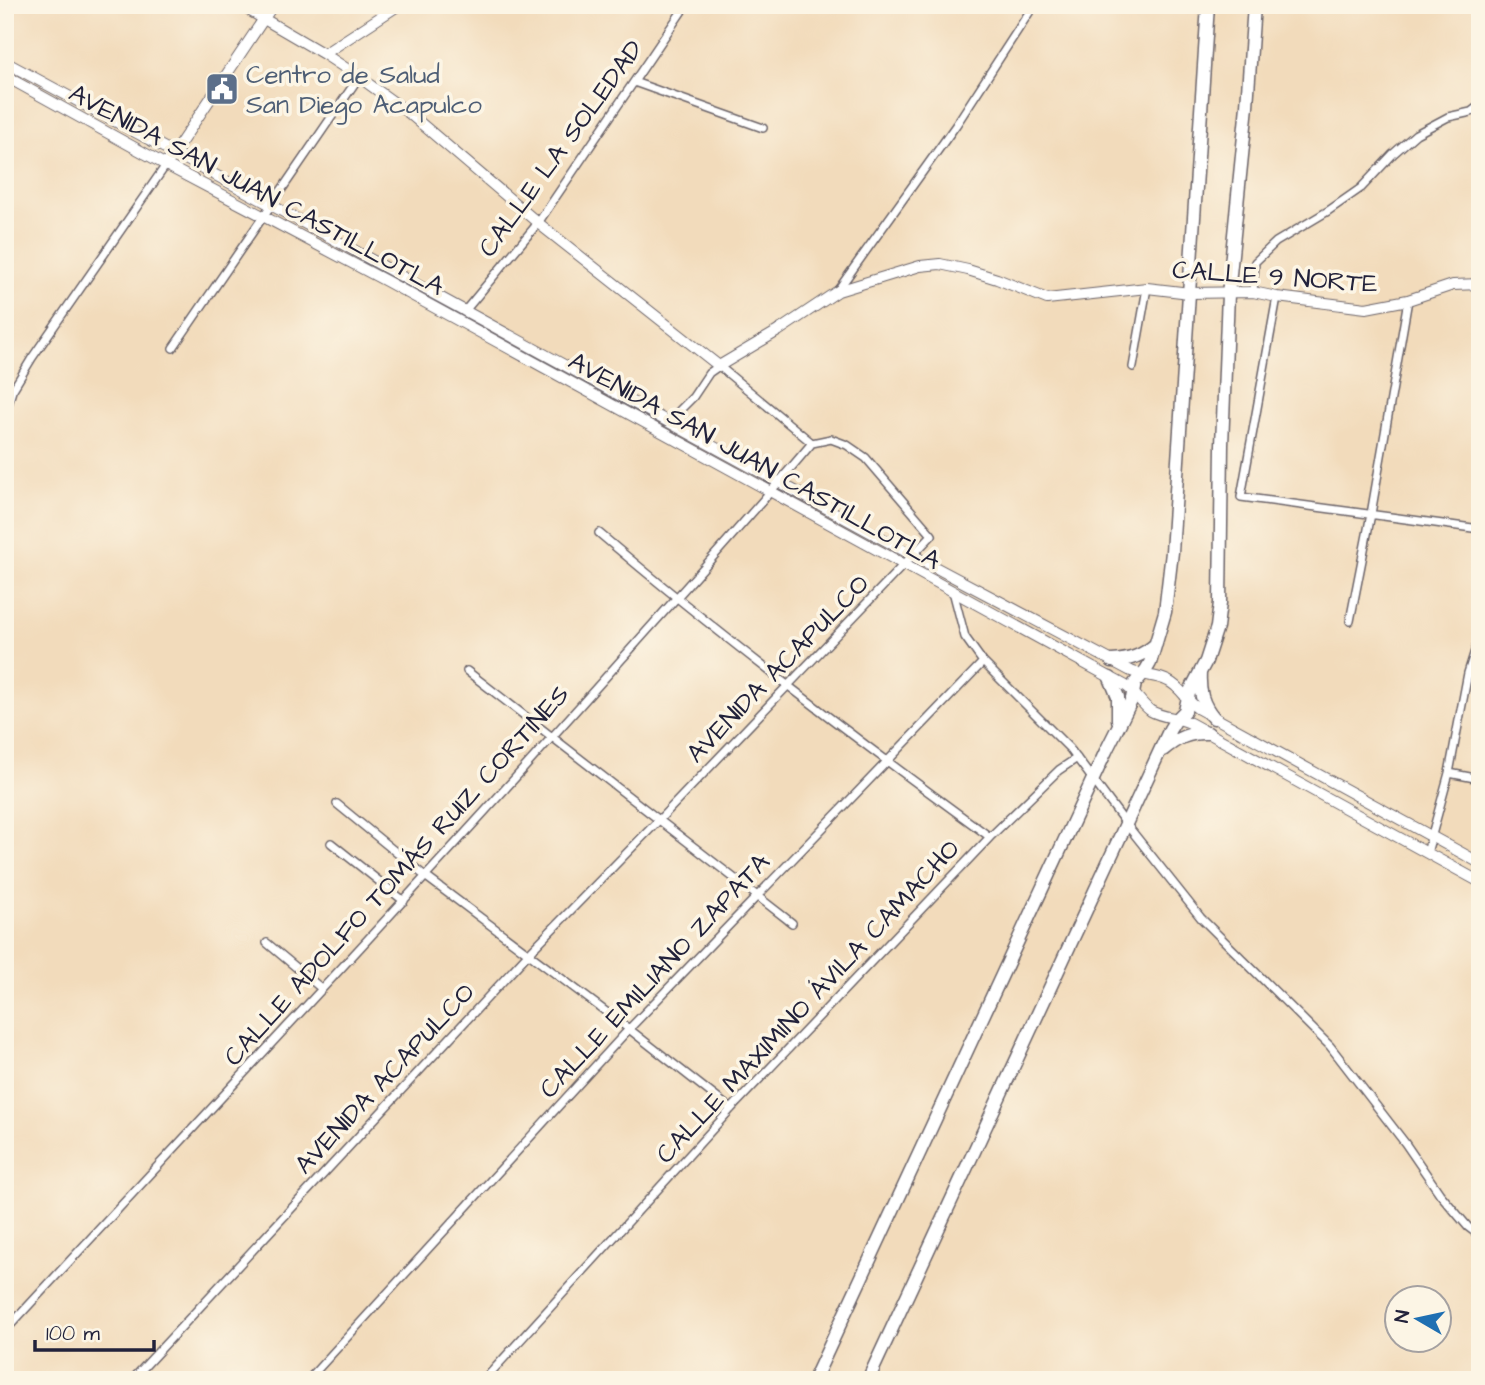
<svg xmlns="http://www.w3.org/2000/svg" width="1485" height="1385" viewBox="0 0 1485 1385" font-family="'Architects Daughter',sans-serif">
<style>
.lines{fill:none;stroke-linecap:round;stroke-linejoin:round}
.street-casing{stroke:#6b6368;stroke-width:10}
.secondary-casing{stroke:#6b6368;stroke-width:12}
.highway-casing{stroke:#6b6368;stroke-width:15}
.street{stroke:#fff;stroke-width:7}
.secondary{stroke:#fff;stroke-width:10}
.highway{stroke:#fff;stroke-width:12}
.labels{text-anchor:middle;stroke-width:7;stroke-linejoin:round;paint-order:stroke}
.service-label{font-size:26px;fill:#4e5e75;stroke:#fcf5e5;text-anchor:start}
.street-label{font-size:26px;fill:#22223b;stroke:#fcf5e5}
</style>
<rect width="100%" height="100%" fill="#fcf5e5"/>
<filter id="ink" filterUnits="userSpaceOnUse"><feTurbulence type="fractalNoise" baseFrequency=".0143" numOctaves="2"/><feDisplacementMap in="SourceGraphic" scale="14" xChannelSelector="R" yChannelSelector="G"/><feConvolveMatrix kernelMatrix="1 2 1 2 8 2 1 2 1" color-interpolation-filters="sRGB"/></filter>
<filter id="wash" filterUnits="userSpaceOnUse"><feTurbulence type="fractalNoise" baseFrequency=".00686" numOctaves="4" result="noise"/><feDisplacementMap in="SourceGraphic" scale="28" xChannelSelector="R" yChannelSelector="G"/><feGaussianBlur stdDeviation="1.57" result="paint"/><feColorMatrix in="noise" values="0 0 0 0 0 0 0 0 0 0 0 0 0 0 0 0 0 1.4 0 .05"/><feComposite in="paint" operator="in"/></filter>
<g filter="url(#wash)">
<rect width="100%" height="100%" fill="#f2dbbb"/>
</g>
<g filter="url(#ink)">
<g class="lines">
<defs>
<path id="street" d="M 5,8 L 7,5
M 634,82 L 763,128
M 838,290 L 956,125 L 1034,5
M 1253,292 L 1255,262 L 1276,242 L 1328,211 L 1361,188 L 1393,154 L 1416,134 L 1448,117 L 1471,112 L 1480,105
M 1277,297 L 1241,497 L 1480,529
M 464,312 L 538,223 L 686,5
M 173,348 L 359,77
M 1133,367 L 1147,288
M 5,414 L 12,391 L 32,358 L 166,165
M 668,422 L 693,397 L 709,373 L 719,366 L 812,443
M 599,533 C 725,640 857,740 990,837
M 953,591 L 965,637 L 983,662 L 1070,749 L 1127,825 L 1201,918 L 1330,1046 L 1405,1143 L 1440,1194 L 1468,1227 L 1480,1236
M 1350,621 L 1371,514 L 1408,300
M 467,671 L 792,923
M 1449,773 L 1480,779
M 337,804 L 425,876 L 629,1029 L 731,1109
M 331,843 L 404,901
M 1427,853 L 1449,773 L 1468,673 L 1480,635
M 267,943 L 322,989
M 5,1331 C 211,1108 419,887 621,660 C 685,588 750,517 812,443
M 132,1380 L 528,954 L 659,820 L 932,535 L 866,458 L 847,445 L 831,439 L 812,443
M 308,1380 L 629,1029 L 983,662
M 484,1380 L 731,1109 L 990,837 L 1059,770 L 1077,758"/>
<path id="secondary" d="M 240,5 L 324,54 L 359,77 L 410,114 L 538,223 L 719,366 L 778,331 L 838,291 L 920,266 L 940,264 L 968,270 L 997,279 L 1047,299 L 1147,288 L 1190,293 L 1253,292 L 1277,297 L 1366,308 L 1408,300 L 1453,285 L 1480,284
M 324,54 L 399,5
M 5,62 L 271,205 L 914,556 L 1131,671 C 1143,676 1157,675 1168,681 C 1181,687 1186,700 1197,708 L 1480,863
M 5,76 L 166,165 L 386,281 L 1126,686 C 1136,693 1141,704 1151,711 C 1163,718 1178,717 1190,723 L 1480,882
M 166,165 L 273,5"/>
<path id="highway" d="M 1112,661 C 1130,660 1142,656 1156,644
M 1200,673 C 1199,691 1202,704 1214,718
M 1110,678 L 1118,697 L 1118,720
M 1163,750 C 1177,738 1190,732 1208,733
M 814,1380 L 1106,751 L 1132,699 L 1135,683 L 1146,670 L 1150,663 L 1165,612 L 1172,552 L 1208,5
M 868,1380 L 1170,729 L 1175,721 L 1185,711 L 1189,693 L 1206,661 L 1217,627 L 1220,603 L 1222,445 L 1228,294 L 1247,106 L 1254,5"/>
</defs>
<!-- street casing -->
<use href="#street" class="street-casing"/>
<!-- secondary casing -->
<use href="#secondary" class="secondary-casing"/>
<!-- highway casing -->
<use href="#highway" class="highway-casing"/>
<!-- street -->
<use href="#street" class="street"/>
<!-- secondary -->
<use href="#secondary" class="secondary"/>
<!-- highway -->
<use href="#highway" class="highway"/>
</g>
</g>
<!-- icons -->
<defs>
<symbol id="civic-square" viewBox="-11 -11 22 22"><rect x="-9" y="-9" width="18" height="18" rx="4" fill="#5c6f8a" stroke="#fcf5e5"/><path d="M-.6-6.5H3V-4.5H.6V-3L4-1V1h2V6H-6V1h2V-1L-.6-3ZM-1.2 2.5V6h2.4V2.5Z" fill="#fff"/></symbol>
</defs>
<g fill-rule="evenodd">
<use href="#civic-square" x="203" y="70" width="38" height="38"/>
</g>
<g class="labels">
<!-- service labels -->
<g class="service-label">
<text x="246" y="83">Centro de Salud<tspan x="246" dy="30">San Diego Acapulco</tspan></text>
</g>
<!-- street labels -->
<g class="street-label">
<text transform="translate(560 148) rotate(-54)" y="9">CALLE LA SOLEDAD</text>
<text transform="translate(257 189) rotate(28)" y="9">AVENIDA SAN JUAN CASTILLOTLA</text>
<text transform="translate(1275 276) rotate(4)" y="9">CALLE 9 NORTE</text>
<text transform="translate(755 460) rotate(29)" y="9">AVENIDA SAN JUAN CASTILLOTLA</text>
<text transform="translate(777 668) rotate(-46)" y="9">AVENIDA ACAPULCO</text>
<text transform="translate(396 875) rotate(-48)" y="9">CALLE ADOLFO TOMÁS RUIZ CORTINES</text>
<text transform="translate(654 975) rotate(-47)" y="9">CALLE EMILIANO ZAPATA</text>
<text transform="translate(807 1001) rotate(-47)" y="9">CALLE MAXIMINO ÁVILA CAMACHO</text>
<text transform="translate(384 1078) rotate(-47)" y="9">AVENIDA ACAPULCO</text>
</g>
</g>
<!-- margin -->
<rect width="1485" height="1385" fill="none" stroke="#fcf5e5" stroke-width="28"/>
<!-- north arrow -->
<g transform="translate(1418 1319) rotate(279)"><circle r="33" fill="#fcf5e5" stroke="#a5a1a1" stroke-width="2"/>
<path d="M0-5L12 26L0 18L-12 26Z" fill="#1f6fb2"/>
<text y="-10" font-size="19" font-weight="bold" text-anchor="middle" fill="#22223b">N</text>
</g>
<!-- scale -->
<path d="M35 1340v10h119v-10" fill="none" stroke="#22223b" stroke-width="3.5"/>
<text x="46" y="1340" font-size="21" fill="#22223b" stroke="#fcf5e5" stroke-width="5" paint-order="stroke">100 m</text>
</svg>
